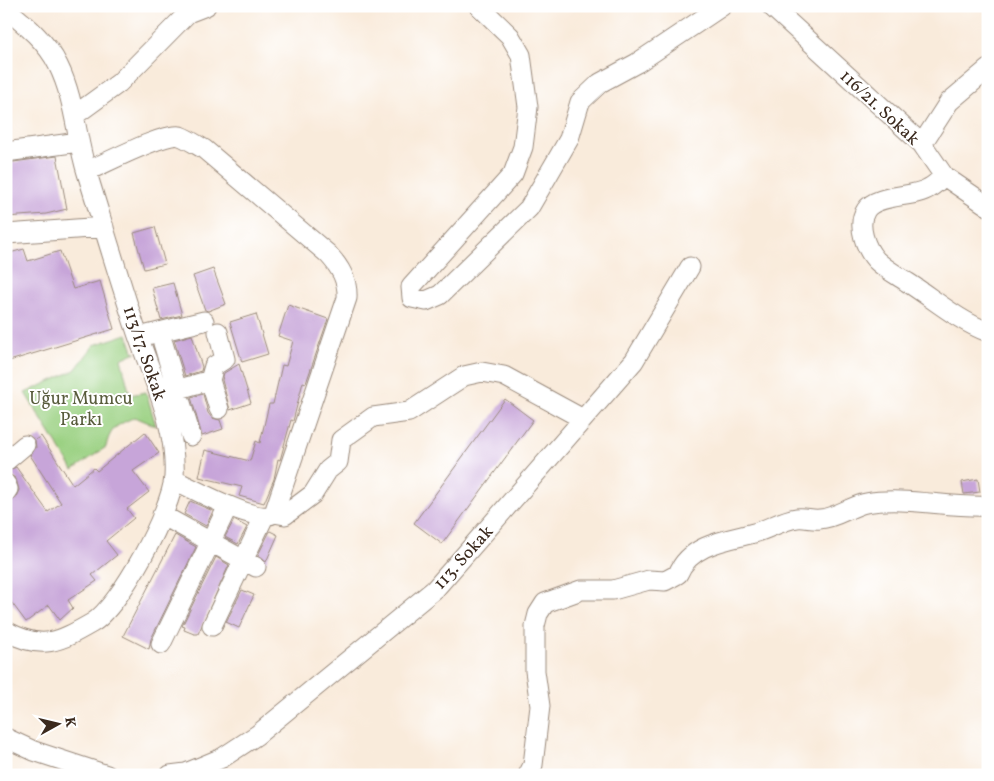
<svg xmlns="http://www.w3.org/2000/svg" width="994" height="781" viewBox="0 0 994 781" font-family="Vollkorn,serif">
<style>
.green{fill:#9bd183;stroke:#6b7e50}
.building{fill:#c7a5d9}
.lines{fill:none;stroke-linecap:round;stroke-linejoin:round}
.minor-casing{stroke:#9a8a7c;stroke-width:21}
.minor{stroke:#fff;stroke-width:19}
.labels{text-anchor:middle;stroke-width:4;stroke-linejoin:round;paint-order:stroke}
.street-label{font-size:18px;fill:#3b2a1e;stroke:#fff}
.park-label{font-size:18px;fill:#585c3c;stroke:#fff}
</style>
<rect width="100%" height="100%" fill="#fff"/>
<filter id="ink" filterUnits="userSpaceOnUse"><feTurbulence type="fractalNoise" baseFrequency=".02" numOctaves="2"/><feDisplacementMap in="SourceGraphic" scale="10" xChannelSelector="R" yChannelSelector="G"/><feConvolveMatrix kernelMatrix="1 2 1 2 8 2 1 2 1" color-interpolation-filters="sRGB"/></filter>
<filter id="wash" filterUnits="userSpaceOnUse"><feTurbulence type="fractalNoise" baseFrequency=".0096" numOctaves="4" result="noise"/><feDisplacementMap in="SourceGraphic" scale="20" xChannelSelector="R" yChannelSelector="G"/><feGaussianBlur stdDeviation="1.12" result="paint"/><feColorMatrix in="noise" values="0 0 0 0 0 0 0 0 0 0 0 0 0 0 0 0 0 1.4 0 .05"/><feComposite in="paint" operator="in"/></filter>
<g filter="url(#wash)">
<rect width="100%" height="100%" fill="#f9ebdb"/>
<!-- green -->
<path class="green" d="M 127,334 L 133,351 L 136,352 L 121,359 L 130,395 L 146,392 L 156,426 L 135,417 C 118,425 110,427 106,447 L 73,470 L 25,393 L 75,370 L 94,345 Z"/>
<g id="blocks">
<!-- building -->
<path class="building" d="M 57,156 L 67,209 L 46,214 L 6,217 L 6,163 Z
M 155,227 L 165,264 L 144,269 L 134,233 Z
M 24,249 L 28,261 L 60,251 L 73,289 L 100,281 L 114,329 L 6,362 L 6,254 Z
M 213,269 L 226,304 L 208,311 L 205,310 L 193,276 Z
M 173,283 L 182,315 L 161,320 L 152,288 Z
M 288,305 L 328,319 L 306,383 L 303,382 L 293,421 L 291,420 L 282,453 L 280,460 L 278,459 L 274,479 L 264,503 L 239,496 L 242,487 L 199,477 L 205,450 L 250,461 L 256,441 L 260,443 L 269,404 L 273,404 L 282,365 L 286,366 L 293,341 L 278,336 Z
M 256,314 L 268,354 L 242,362 L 230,322 Z
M 192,335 L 202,367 L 201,371 L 185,376 L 174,340 Z
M 239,364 L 251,403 L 230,410 L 222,380 L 224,373 Z
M 203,394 L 208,413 L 212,418 L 220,420 L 223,429 L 202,436 L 191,397 Z
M 505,399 L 533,420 L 442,544 L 414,523 Z
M 145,432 L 159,453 L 133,471 L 149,492 L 127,509 L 134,518 L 106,541 L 117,555 L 92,575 L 97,581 L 68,600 L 73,608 L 60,620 L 49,605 L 26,622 L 6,595 L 6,503 L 15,499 L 19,490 L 16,479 L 6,472 L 16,467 L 48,512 L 61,503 L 30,455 L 36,448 L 35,440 L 41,436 L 73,485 L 94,468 L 97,471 Z
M 978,479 L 980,492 L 964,494 L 962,482 Z
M 190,501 L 213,511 L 206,526 L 184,514 Z
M 234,520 L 247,527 L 238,544 L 225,537 Z
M 270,531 L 278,535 L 266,562 L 258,555 Z
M 175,535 L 196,547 L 151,639 L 149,649 L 123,636 Z
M 216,557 L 229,565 L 198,634 L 194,634 L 184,630 L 185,627 L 182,626 Z
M 242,590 L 254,595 L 239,628 L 226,622 Z"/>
</g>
</g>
<g filter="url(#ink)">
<use href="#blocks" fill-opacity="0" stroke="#9a8a7c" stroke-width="1"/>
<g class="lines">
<defs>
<path id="minor" d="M 479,6 L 510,36 L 521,55 L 528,107 L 523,147 L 513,174 L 411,287 L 412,298 L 426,301 L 440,295 L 529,208 L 569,139 L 580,102 L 600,83 L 637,63 L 722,6
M 771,6 L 922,144 L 944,176 L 988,206
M 6,9 C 26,25 47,42 58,65 C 75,99 76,138 87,173 C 104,228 120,282 138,336 C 154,382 177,427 174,477 C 172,509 120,607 92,623 C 59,642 42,651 6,631
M 75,115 L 119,83 L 188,13 L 206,6
M 922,144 L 949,102 L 988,69
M 6,152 L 79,142
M 87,171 C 104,164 165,132 180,136 C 188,139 197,145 204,149 L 328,254 C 340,267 348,280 347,298 L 274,513 C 258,526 193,488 174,480
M 944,176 C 939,180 935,185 929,188 C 914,198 876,194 866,210 C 856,225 866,249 876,260 C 885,269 897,275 907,282 C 934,299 957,320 988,332
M 6,234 L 104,227
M 139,337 L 204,321
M 163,343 L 191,436
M 210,380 L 214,366 L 225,359 L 218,332
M 166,393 L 210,380 L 219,409
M 6,461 L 25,445
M 6,484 L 8,489 L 6,492
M 274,513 L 285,515 L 313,494 L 328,470 L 338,462 L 341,440 L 373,417 L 409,412 L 464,376 L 482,372 L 504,376 L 583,419
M 162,515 L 256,567
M 212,626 L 264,517
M 161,644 L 228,506
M 6,738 L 34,751 L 107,775
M 170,775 L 186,773 L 222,758 L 257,735 L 435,589 L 634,361 L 690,267
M 528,775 L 533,765 L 540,706 L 535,671 L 535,626 L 538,614 L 545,603 L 581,590 L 613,590 L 649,580 L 665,581 L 678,574 C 690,544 727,540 754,533 C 769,529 782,520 797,518 C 805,517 812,520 820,519 C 836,518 851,506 866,503 C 904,496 948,508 988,506"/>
</defs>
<!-- minor casing -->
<use href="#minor" class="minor-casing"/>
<!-- minor -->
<use href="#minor" class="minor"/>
</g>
</g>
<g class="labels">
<!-- street labels -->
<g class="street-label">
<text transform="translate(880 107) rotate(43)" y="6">116/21. Sokak</text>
<text transform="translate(145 353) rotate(71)" y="6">113/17. Sokak</text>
<text transform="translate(463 557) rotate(-48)" y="6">113. Sokak</text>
</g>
<!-- park labels -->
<g class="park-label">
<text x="81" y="404">Uğur Mumcu<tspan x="81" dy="21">Parkı</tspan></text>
</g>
</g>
<!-- margin -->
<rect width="994" height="781" fill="none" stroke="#fff" stroke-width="25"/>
<!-- north arrow -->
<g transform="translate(58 724) rotate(82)" stroke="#ffffff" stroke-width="4" paint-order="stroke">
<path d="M0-4L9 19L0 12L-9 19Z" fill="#3b2a1e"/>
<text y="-8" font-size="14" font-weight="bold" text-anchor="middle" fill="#3b2a1e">K</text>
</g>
</svg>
